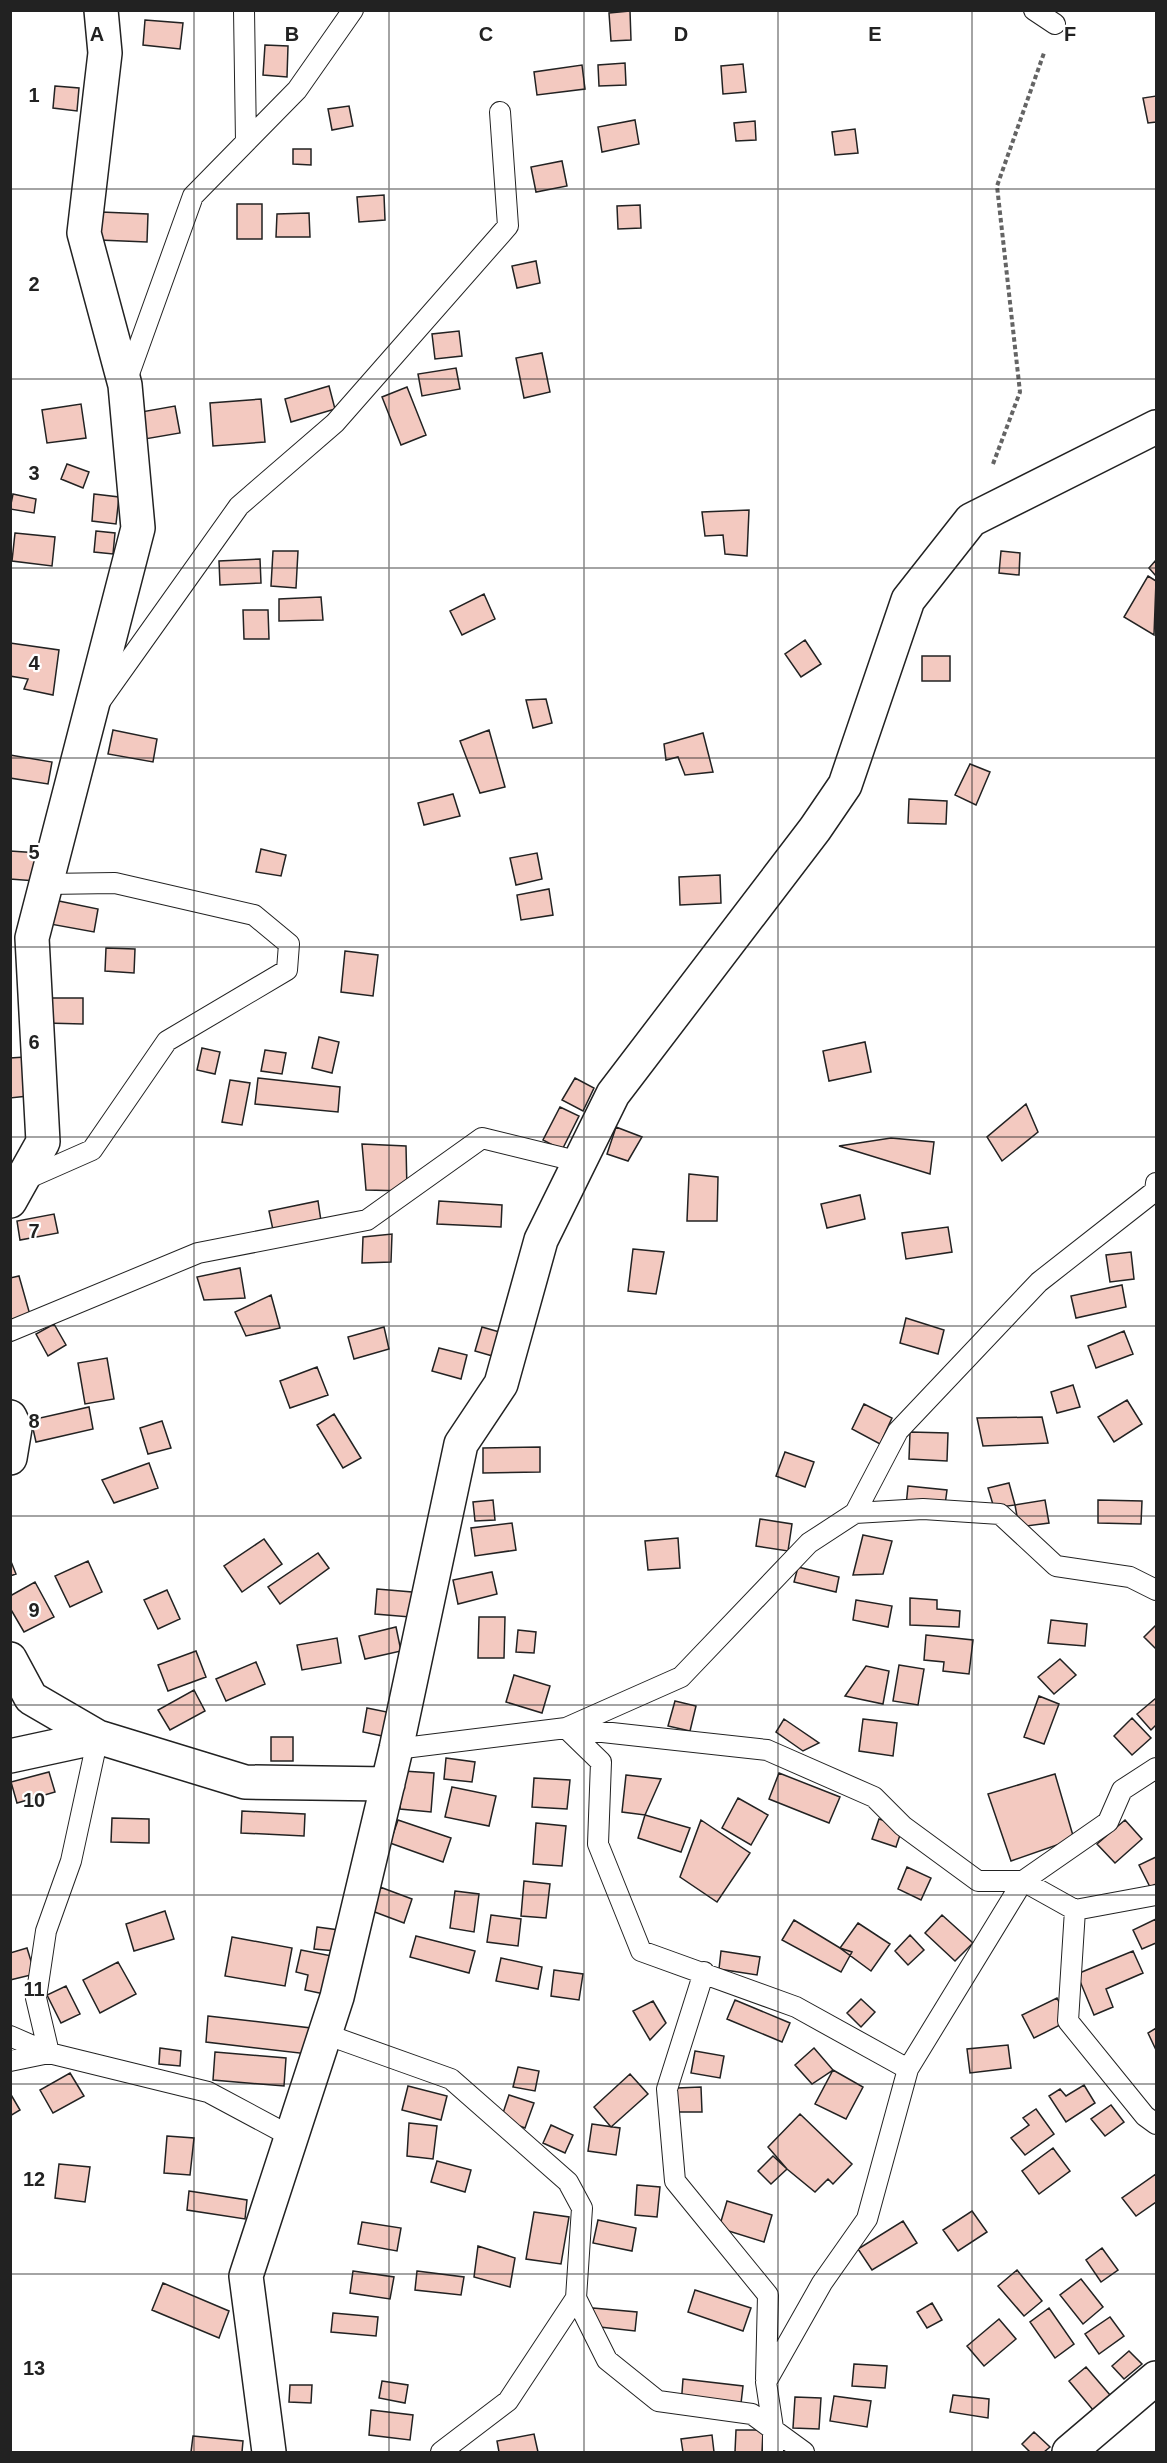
<svg xmlns="http://www.w3.org/2000/svg" width="1167" height="2463" viewBox="0 0 1167 2463" font-family="Helvetica,sans-serif">
<style>
.building{fill:#f3c9c0;stroke:#222;stroke-width:1.5}
.lines{fill:none;stroke-linecap:round;stroke-linejoin:round}
.lane-casing{stroke:#222;stroke-width:22}
.street-casing{stroke:#222;stroke-width:36}
.path{stroke:#646464;stroke-width:4;stroke-dasharray:4.5 3;stroke-linecap:butt}
.lane{stroke:#fff;stroke-width:20}
.street{stroke:#fff;stroke-width:33}
.grid{fill:none;stroke:#222;stroke-width:1.5;stroke-opacity:0.55}
.grid-label{font-size:20px;text-anchor:middle;font-weight:bold;fill:#222;stroke:#fff;stroke-width:4.5;stroke-linejoin:round;paint-order:stroke}
</style>
<rect width="100%" height="100%" fill="#fff"/>
<!-- building -->
<path class="building" d="M 630,11 L 631,40 L 611,41 L 609,13 Z
M 145,20 L 183,23 L 180,49 L 143,45 Z
M 265,45 L 288,46 L 287,77 L 263,75 Z
M 625,63 L 626,85 L 599,86 L 598,65 Z
M 743,64 L 746,92 L 723,94 L 721,66 Z
M 582,65 L 585,89 L 537,95 L 534,72 Z
M 55,86 L 79,88 L 77,111 L 53,108 Z
M 1156,96 L 1156,122 L 1148,123 L 1143,98 Z
M 349,106 L 353,126 L 332,130 L 328,109 Z
M 635,120 L 639,144 L 602,152 L 598,127 Z
M 755,121 L 756,140 L 736,141 L 734,123 Z
M 855,129 L 858,153 L 835,155 L 832,132 Z
M 293,149 L 311,149 L 311,165 L 293,164 Z
M 562,161 L 567,186 L 536,192 L 531,167 Z
M 384,195 L 385,220 L 359,222 L 357,197 Z
M 237,204 L 262,204 L 262,239 L 237,239 Z
M 640,205 L 641,228 L 618,229 L 617,206 Z
M 101,212 L 148,214 L 147,242 L 99,240 Z
M 309,213 L 310,237 L 276,237 L 277,214 Z
M 536,261 L 540,283 L 517,288 L 512,266 Z
M 459,331 L 462,356 L 435,359 L 432,334 Z
M 542,353 L 550,392 L 524,398 L 516,358 Z
M 456,368 L 460,389 L 422,396 L 418,374 Z
M 329,386 L 335,409 L 291,422 L 285,399 Z
M 407,387 L 426,435 L 401,445 L 382,397 Z
M 261,399 L 265,442 L 213,446 L 210,403 Z
M 81,404 L 86,438 L 47,443 L 42,410 Z
M 175,406 L 180,433 L 145,439 L 141,412 Z
M 67,464 L 89,472 L 83,488 L 61,479 Z
M 13,494 L 36,499 L 34,513 L 10,509 Z
M 94,494 L 119,497 L 116,524 L 92,521 Z
M 749,510 L 747,556 L 725,554 L 723,535 L 705,536 L 702,512 Z
M 96,531 L 115,533 L 113,554 L 94,552 Z
M 15,533 L 55,537 L 52,566 L 12,561 Z
M 273,551 L 298,551 L 296,588 L 271,586 Z
M 1001,551 L 1020,553 L 1019,575 L 999,573 Z
M 260,559 L 261,583 L 220,585 L 219,561 Z
M 1156,560 L 1156,576 L 1149,568 Z
M 1148,576 L 1156,581 L 1154,635 L 1124,617 Z
M 484,594 L 495,619 L 462,635 L 450,611 Z
M 321,597 L 323,620 L 279,621 L 279,599 Z
M 243,610 L 268,610 L 269,639 L 244,639 Z
M 805,640 L 821,664 L 801,677 L 785,654 Z
M 10,643 L 59,650 L 53,695 L 24,689 L 28,679 L 10,676 Z
M 922,656 L 950,656 L 950,681 L 922,681 Z
M 546,699 L 552,723 L 533,728 L 526,700 Z
M 113,730 L 157,739 L 153,762 L 108,754 Z
M 489,730 L 505,787 L 480,793 L 460,741 Z
M 703,733 L 713,772 L 685,775 L 678,757 L 666,760 L 664,744 Z
M 10,755 L 52,762 L 48,784 L 10,778 Z
M 970,764 L 990,772 L 976,805 L 955,795 Z
M 453,794 L 460,816 L 424,825 L 418,803 Z
M 909,799 L 947,801 L 946,824 L 908,823 Z
M 261,849 L 286,855 L 281,876 L 256,872 Z
M 10,851 L 39,853 L 36,881 L 10,879 Z
M 537,853 L 542,879 L 516,885 L 510,858 Z
M 720,875 L 721,903 L 680,905 L 679,877 Z
M 549,889 L 553,915 L 521,920 L 517,895 Z
M 54,900 L 98,909 L 94,932 L 50,924 Z
M 106,948 L 135,949 L 134,973 L 105,971 Z
M 345,951 L 378,955 L 373,996 L 341,992 Z
M 46,998 L 83,998 L 83,1024 L 45,1023 Z
M 319,1037 L 339,1042 L 332,1073 L 312,1068 Z
M 865,1042 L 871,1072 L 829,1081 L 823,1051 Z
M 202,1048 L 220,1052 L 215,1074 L 197,1070 Z
M 265,1050 L 286,1053 L 282,1074 L 261,1071 Z
M 25,1057 L 28,1096 L 10,1098 L 10,1058 Z
M 258,1078 L 340,1087 L 338,1112 L 255,1104 Z
M 575,1078 L 594,1088 L 583,1111 L 562,1100 Z
M 230,1080 L 250,1083 L 242,1125 L 222,1122 Z
M 1026,1104 L 1038,1132 L 1002,1161 L 987,1137 Z
M 560,1107 L 579,1116 L 562,1150 L 543,1140 Z
M 616,1127 L 642,1137 L 628,1161 L 607,1154 Z
M 891,1138 L 934,1142 L 930,1174 L 839,1146 Z
M 362,1144 L 406,1146 L 407,1191 L 366,1190 Z
M 689,1174 L 718,1177 L 717,1221 L 687,1221 Z
M 860,1195 L 865,1219 L 827,1228 L 821,1204 Z
M 318,1201 L 321,1221 L 273,1230 L 269,1211 Z
M 439,1201 L 502,1205 L 501,1227 L 437,1224 Z
M 54,1214 L 58,1233 L 20,1240 L 17,1221 Z
M 948,1227 L 952,1252 L 906,1259 L 902,1233 Z
M 392,1234 L 391,1262 L 362,1263 L 363,1237 Z
M 633,1249 L 664,1252 L 656,1294 L 628,1291 Z
M 1131,1252 L 1134,1279 L 1110,1282 L 1106,1255 Z
M 240,1268 L 245,1298 L 204,1300 L 197,1277 Z
M 19,1276 L 32,1322 L 10,1331 L 10,1278 Z
M 1122,1285 L 1126,1307 L 1076,1318 L 1071,1296 Z
M 271,1295 L 280,1328 L 246,1336 L 235,1312 Z
M 906,1318 L 944,1330 L 938,1354 L 900,1343 Z
M 54,1324 L 66,1345 L 48,1356 L 36,1334 Z
M 384,1327 L 389,1349 L 354,1359 L 348,1337 Z
M 482,1327 L 503,1333 L 496,1357 L 475,1351 Z
M 1124,1331 L 1133,1354 L 1096,1368 L 1088,1346 Z
M 439,1348 L 467,1355 L 461,1379 L 432,1371 Z
M 107,1358 L 114,1399 L 85,1404 L 78,1363 Z
M 317,1367 L 328,1395 L 290,1408 L 280,1381 Z
M 1073,1385 L 1080,1407 L 1057,1413 L 1051,1392 Z
M 1127,1400 L 1142,1424 L 1114,1442 L 1098,1417 Z
M 864,1404 L 892,1418 L 880,1444 L 852,1429 Z
M 89,1407 L 93,1429 L 36,1442 L 31,1420 Z
M 334,1414 L 361,1458 L 343,1468 L 317,1425 Z
M 1042,1417 L 1048,1443 L 983,1446 L 977,1418 Z
M 162,1421 L 171,1448 L 148,1454 L 140,1428 Z
M 910,1432 L 948,1433 L 947,1461 L 909,1459 Z
M 540,1447 L 540,1472 L 483,1473 L 483,1448 Z
M 785,1452 L 814,1462 L 805,1487 L 776,1476 Z
M 149,1463 L 158,1488 L 114,1503 L 102,1480 Z
M 1009,1483 L 1015,1505 L 994,1508 L 988,1488 Z
M 908,1486 L 947,1490 L 943,1520 L 905,1516 Z
M 493,1500 L 495,1520 L 475,1521 L 473,1502 Z
M 1045,1500 L 1049,1523 L 1019,1527 L 1015,1505 Z
M 1098,1500 L 1142,1501 L 1141,1524 L 1098,1523 Z
M 760,1519 L 792,1524 L 788,1551 L 756,1546 Z
M 512,1523 L 516,1550 L 475,1556 L 471,1528 Z
M 863,1535 L 892,1541 L 883,1574 L 853,1575 Z
M 678,1538 L 680,1568 L 648,1570 L 645,1541 Z
M 264,1539 L 282,1564 L 242,1592 L 224,1566 Z
M 318,1553 L 329,1568 L 280,1604 L 268,1587 Z
M 10,1559 L 16,1574 L 10,1576 Z
M 88,1561 L 102,1592 L 70,1607 L 55,1576 Z
M 798,1567 L 839,1577 L 836,1592 L 794,1582 Z
M 492,1572 L 497,1594 L 458,1604 L 453,1580 Z
M 35,1582 L 54,1617 L 24,1632 L 10,1608 L 10,1596 Z
M 377,1589 L 412,1592 L 410,1617 L 375,1614 Z
M 167,1590 L 180,1619 L 158,1629 L 144,1600 Z
M 910,1598 L 937,1600 L 937,1609 L 960,1611 L 959,1627 L 910,1625 Z
M 856,1600 L 892,1606 L 888,1627 L 853,1620 Z
M 479,1617 L 505,1617 L 504,1658 L 478,1658 Z
M 1051,1620 L 1087,1624 L 1085,1646 L 1048,1643 Z
M 1156,1625 L 1156,1649 L 1144,1637 Z
M 396,1627 L 401,1651 L 365,1659 L 359,1636 Z
M 518,1630 L 536,1632 L 534,1653 L 516,1652 Z
M 926,1635 L 973,1640 L 969,1674 L 943,1671 L 944,1662 L 924,1660 Z
M 337,1638 L 341,1663 L 302,1670 L 297,1645 Z
M 196,1651 L 206,1677 L 168,1691 L 158,1665 Z
M 1060,1659 L 1076,1675 L 1054,1694 L 1038,1677 Z
M 256,1662 L 265,1684 L 226,1701 L 216,1679 Z
M 899,1665 L 924,1669 L 918,1705 L 893,1701 Z
M 866,1666 L 889,1671 L 883,1704 L 845,1696 Z
M 514,1675 L 550,1686 L 542,1713 L 506,1702 Z
M 194,1690 L 205,1711 L 170,1730 L 158,1710 Z
M 1039,1696 L 1059,1704 L 1044,1744 L 1024,1737 Z
M 1156,1698 L 1156,1725 L 1151,1730 L 1137,1714 Z
M 675,1701 L 696,1706 L 690,1731 L 668,1726 Z
M 367,1708 L 392,1713 L 387,1737 L 363,1732 Z
M 1132,1718 L 1151,1738 L 1132,1755 L 1114,1736 Z
M 784,1719 L 819,1743 L 803,1751 L 776,1732 Z
M 863,1719 L 897,1723 L 893,1756 L 859,1751 Z
M 271,1737 L 293,1737 L 293,1761 L 271,1761 Z
M 446,1758 L 475,1762 L 472,1782 L 444,1779 Z
M 403,1771 L 434,1773 L 431,1812 L 400,1809 Z
M 49,1772 L 55,1792 L 17,1803 L 11,1782 Z
M 779,1773 L 840,1797 L 829,1823 L 769,1799 Z
M 1055,1774 L 1074,1839 L 1011,1861 L 988,1794 Z
M 626,1775 L 661,1779 L 645,1815 L 622,1812 Z
M 534,1778 L 570,1780 L 567,1809 L 532,1807 Z
M 452,1787 L 496,1796 L 489,1826 L 445,1817 Z
M 738,1798 L 768,1815 L 751,1845 L 722,1828 Z
M 242,1811 L 305,1814 L 304,1836 L 241,1833 Z
M 645,1815 L 690,1828 L 681,1852 L 638,1838 Z
M 112,1818 L 149,1819 L 149,1843 L 111,1842 Z
M 879,1819 L 903,1826 L 896,1847 L 872,1839 Z
M 398,1820 L 451,1838 L 443,1862 L 390,1843 Z
M 701,1820 L 750,1853 L 717,1902 L 680,1877 Z
M 1125,1820 L 1142,1839 L 1115,1863 L 1097,1844 Z
M 536,1823 L 566,1826 L 562,1866 L 533,1864 Z
M 1156,1857 L 1156,1884 L 1150,1887 L 1139,1865 Z
M 907,1867 L 931,1878 L 921,1900 L 898,1889 Z
M 524,1881 L 550,1884 L 546,1918 L 521,1916 Z
M 380,1887 L 412,1899 L 404,1923 L 372,1911 Z
M 455,1891 L 479,1894 L 474,1932 L 450,1928 Z
M 165,1911 L 174,1939 L 134,1951 L 126,1924 Z
M 491,1915 L 521,1919 L 518,1946 L 487,1942 Z
M 942,1915 L 973,1943 L 955,1961 L 925,1933 Z
M 1156,1919 L 1156,1943 L 1142,1949 L 1133,1930 Z
M 794,1920 L 840,1948 L 852,1952 L 841,1972 L 782,1940 Z
M 858,1923 L 890,1944 L 871,1971 L 840,1948 Z
M 317,1927 L 339,1930 L 336,1951 L 314,1949 Z
M 910,1935 L 924,1950 L 908,1965 L 895,1951 Z
M 416,1936 L 475,1951 L 469,1973 L 410,1957 Z
M 232,1937 L 292,1948 L 285,1986 L 225,1976 Z
M 27,1948 L 35,1974 L 10,1980 L 10,1953 Z
M 301,1950 L 337,1957 L 329,1995 L 305,1990 L 308,1975 L 296,1972 Z
M 721,1951 L 760,1957 L 757,1975 L 719,1969 Z
M 1133,1951 L 1143,1973 L 1106,1989 L 1113,2007 L 1094,2015 L 1077,1974 Z
M 501,1958 L 542,1967 L 538,1989 L 496,1981 Z
M 118,1962 L 136,1994 L 100,2013 L 83,1980 Z
M 554,1970 L 583,1974 L 579,2000 L 551,1996 Z
M 66,1986 L 80,2014 L 61,2023 L 47,1995 Z
M 1057,1998 L 1068,2021 L 1034,2038 L 1022,2015 Z
M 861,1999 L 875,2012 L 861,2027 L 847,2013 Z
M 735,2000 L 790,2023 L 782,2042 L 727,2019 Z
M 653,2001 L 666,2023 L 650,2040 L 633,2011 Z
M 208,2016 L 311,2028 L 308,2054 L 206,2042 Z
M 1156,2028 L 1156,2050 L 1148,2033 Z
M 1008,2045 L 1011,2068 L 970,2073 L 967,2049 Z
M 160,2048 L 181,2051 L 180,2066 L 159,2064 Z
M 814,2048 L 833,2070 L 812,2084 L 795,2065 Z
M 695,2051 L 724,2056 L 720,2078 L 691,2073 Z
M 215,2052 L 286,2058 L 284,2086 L 213,2080 Z
M 518,2067 L 539,2071 L 535,2091 L 513,2087 Z
M 833,2070 L 863,2087 L 846,2119 L 815,2104 Z
M 70,2073 L 84,2096 L 53,2113 L 40,2090 Z
M 630,2074 L 648,2094 L 611,2127 L 594,2107 Z
M 1084,2085 L 1095,2103 L 1066,2122 L 1049,2096 L 1060,2089 L 1066,2096 Z
M 408,2086 L 447,2096 L 441,2120 L 402,2110 Z
M 701,2087 L 702,2112 L 677,2112 L 677,2088 Z
M 10,2093 L 20,2110 L 10,2116 Z
M 509,2095 L 534,2103 L 525,2128 L 501,2119 Z
M 1111,2105 L 1124,2122 L 1105,2136 L 1091,2119 Z
M 1036,2109 L 1054,2134 L 1025,2155 L 1011,2138 L 1029,2125 L 1023,2118 Z
M 800,2114 L 852,2164 L 833,2184 L 828,2179 L 815,2192 L 787,2169 L 768,2147 Z
M 409,2123 L 437,2126 L 433,2159 L 407,2156 Z
M 592,2124 L 620,2128 L 616,2155 L 588,2151 Z
M 551,2125 L 573,2135 L 565,2153 L 543,2143 Z
M 167,2136 L 194,2138 L 190,2175 L 164,2173 Z
M 1053,2148 L 1070,2171 L 1039,2194 L 1022,2171 Z
M 773,2156 L 787,2169 L 771,2184 L 758,2171 Z
M 437,2161 L 471,2170 L 465,2192 L 431,2182 Z
M 59,2164 L 90,2167 L 85,2202 L 55,2198 Z
M 1156,2174 L 1156,2202 L 1136,2216 L 1122,2198 Z
M 637,2185 L 660,2187 L 657,2217 L 635,2215 Z
M 189,2191 L 247,2200 L 245,2219 L 187,2210 Z
M 727,2201 L 772,2215 L 764,2242 L 719,2228 Z
M 972,2211 L 987,2232 L 958,2251 L 943,2230 Z
M 534,2212 L 569,2217 L 561,2264 L 526,2259 Z
M 598,2220 L 636,2228 L 632,2251 L 593,2243 Z
M 903,2221 L 917,2243 L 872,2270 L 858,2249 Z
M 362,2222 L 401,2228 L 397,2251 L 358,2244 Z
M 478,2246 L 515,2258 L 510,2287 L 474,2277 Z
M 1102,2248 L 1118,2270 L 1101,2282 L 1086,2260 Z
M 1017,2270 L 1042,2301 L 1024,2316 L 998,2286 Z
M 353,2271 L 394,2277 L 390,2299 L 350,2293 Z
M 417,2271 L 464,2277 L 461,2295 L 415,2290 Z
M 1081,2279 L 1103,2307 L 1083,2324 L 1060,2295 Z
M 163,2283 L 229,2311 L 219,2338 L 152,2310 Z
M 695,2290 L 751,2308 L 743,2331 L 688,2312 Z
M 932,2303 L 942,2320 L 927,2328 L 917,2312 Z
M 593,2308 L 637,2312 L 635,2331 L 591,2326 Z
M 1049,2308 L 1074,2344 L 1055,2358 L 1030,2322 Z
M 333,2313 L 378,2317 L 376,2336 L 331,2332 Z
M 1110,2317 L 1124,2336 L 1099,2354 L 1085,2334 Z
M 999,2319 L 1016,2339 L 984,2366 L 967,2346 Z
M 1129,2351 L 1142,2364 L 1124,2379 L 1112,2366 Z
M 854,2364 L 887,2366 L 885,2388 L 852,2386 Z
M 1086,2367 L 1110,2395 L 1093,2410 L 1069,2381 Z
M 683,2379 L 743,2386 L 740,2412 L 681,2406 Z
M 382,2381 L 408,2385 L 405,2403 L 379,2398 Z
M 290,2385 L 312,2385 L 311,2403 L 289,2402 Z
M 953,2395 L 989,2399 L 988,2418 L 950,2412 Z
M 834,2396 L 871,2401 L 867,2427 L 830,2421 Z
M 795,2397 L 821,2398 L 819,2429 L 793,2428 Z
M 371,2410 L 413,2415 L 410,2440 L 369,2435 Z
M 736,2430 L 763,2430 L 762,2452 L 735,2452 Z
M 1034,2432 L 1050,2447 L 1044,2452 L 1030,2452 L 1022,2444 Z
M 534,2434 L 538,2452 L 499,2452 L 497,2441 Z
M 712,2435 L 714,2452 L 683,2452 L 681,2439 Z
M 193,2436 L 243,2441 L 242,2452 L 191,2452 Z"/>
<g class="lines">
<defs>
<path id="lane" d="M 244,10 L 246,142
M 1034,10 L 1055,24
M 126,382 L 193,196 L 297,90 L 353,10
M 101,700 L 239,506 L 335,423 L 508,226 L 500,112
M 24,1180 L 92,1150 L 167,1041 L 287,970 L 289,944 L 254,915 L 115,883 L 46,884
M 10,1331 L 198,1253 L 367,1220 L 482,1138 L 580,1162
M 855,1513 L 923,1509 L 1000,1514 L 1056,1566 L 1130,1577 L 1156,1590
M 396,1749 L 566,1728 L 767,1750 L 874,1797 L 903,1826 L 978,1881 L 1023,1881 L 1075,1910 L 1068,2021 L 1145,2116 L 1156,2124
M 1075,1910 L 1156,1895
M 704,1972 L 667,2089 L 675,2181 L 768,2295 L 766,2379
M 325,2034 L 451,2079 L 568,2182 L 582,2208 L 576,2298 L 607,2360 L 658,2401 L 752,2414 L 804,2452
M 10,2036 L 49,2053
M 49,2053 L 36,1998 L 46,1931 L 71,1861 L 98,1737
M 10,2061 L 49,2053 L 208,2092 L 292,2137
M 908,2069 L 796,2007 L 641,1951 L 598,1844 L 601,1762 L 566,1728 L 681,1677 L 809,1543 L 855,1513 L 898,1431 L 1039,1282 L 1155,1191 L 1156,1183
M 441,2452 L 508,2401 L 576,2298
M 773,2452 L 773,2428 L 766,2382 L 822,2283 L 867,2219 L 908,2069 L 1023,1881 L 1108,1822 L 1122,1790 L 1156,1768"/>
<path id="street" d="M 10,1201 L 43,1142 L 32,938 L 138,528 L 125,385 L 84,233 L 105,53 L 101,10
M 10,1417 L 15,1428 L 10,1458
M 10,1659 L 31,1698 L 98,1737 L 245,1782 L 388,1784
M 10,1756 L 98,1737
M 269,2452 L 246,2276 L 337,1997 L 396,1749 L 461,1444 L 501,1384 L 541,1240 L 613,1094 L 815,829 L 845,785 L 908,600 L 971,520 L 1156,427
M 1069,2452 L 1156,2378"/>
</defs>
<!-- lane casing -->
<use href="#lane" class="lane-casing"/>
<!-- street casing -->
<use href="#street" class="street-casing"/>
<!-- path -->
<path class="path" d="M 993,464 L 1020,392 L 997,186 L 1044,53"/>
<!-- lane -->
<use href="#lane" class="lane"/>
<!-- street -->
<use href="#street" class="street"/>
</g>
<!-- grid -->
<path class="grid" d="M 194,10 L 194,2452M 389,10 L 389,2452M 584,10 L 584,2452M 778,10 L 778,2452M 972,10 L 972,2452M 10,189 L 1156,189M 10,379 L 1156,379M 10,568 L 1156,568M 10,758 L 1156,758M 10,947 L 1156,947M 10,1137 L 1156,1137M 10,1326 L 1156,1326M 10,1516 L 1156,1516M 10,1705 L 1156,1705M 10,1895 L 1156,1895M 10,2084 L 1156,2084M 10,2274 L 1156,2274"/>
<g class="grid-label">
<text x="97" y="41">A</text>
<text x="292" y="41">B</text>
<text x="486" y="41">C</text>
<text x="681" y="41">D</text>
<text x="875" y="41">E</text>
<text x="1070" y="41">F</text>
<text x="34" y="102">1</text>
<text x="34" y="291">2</text>
<text x="34" y="480">3</text>
<text x="34" y="670">4</text>
<text x="34" y="859">5</text>
<text x="34" y="1049">6</text>
<text x="34" y="1238">7</text>
<text x="34" y="1428">8</text>
<text x="34" y="1617">9</text>
<text x="34" y="1807">10</text>
<text x="34" y="1996">11</text>
<text x="34" y="2186">12</text>
<text x="34" y="2375">13</text>
</g>
<!-- border -->
<rect width="1167" height="2463" fill="none" stroke="#222222" stroke-width="24"/>
</svg>
